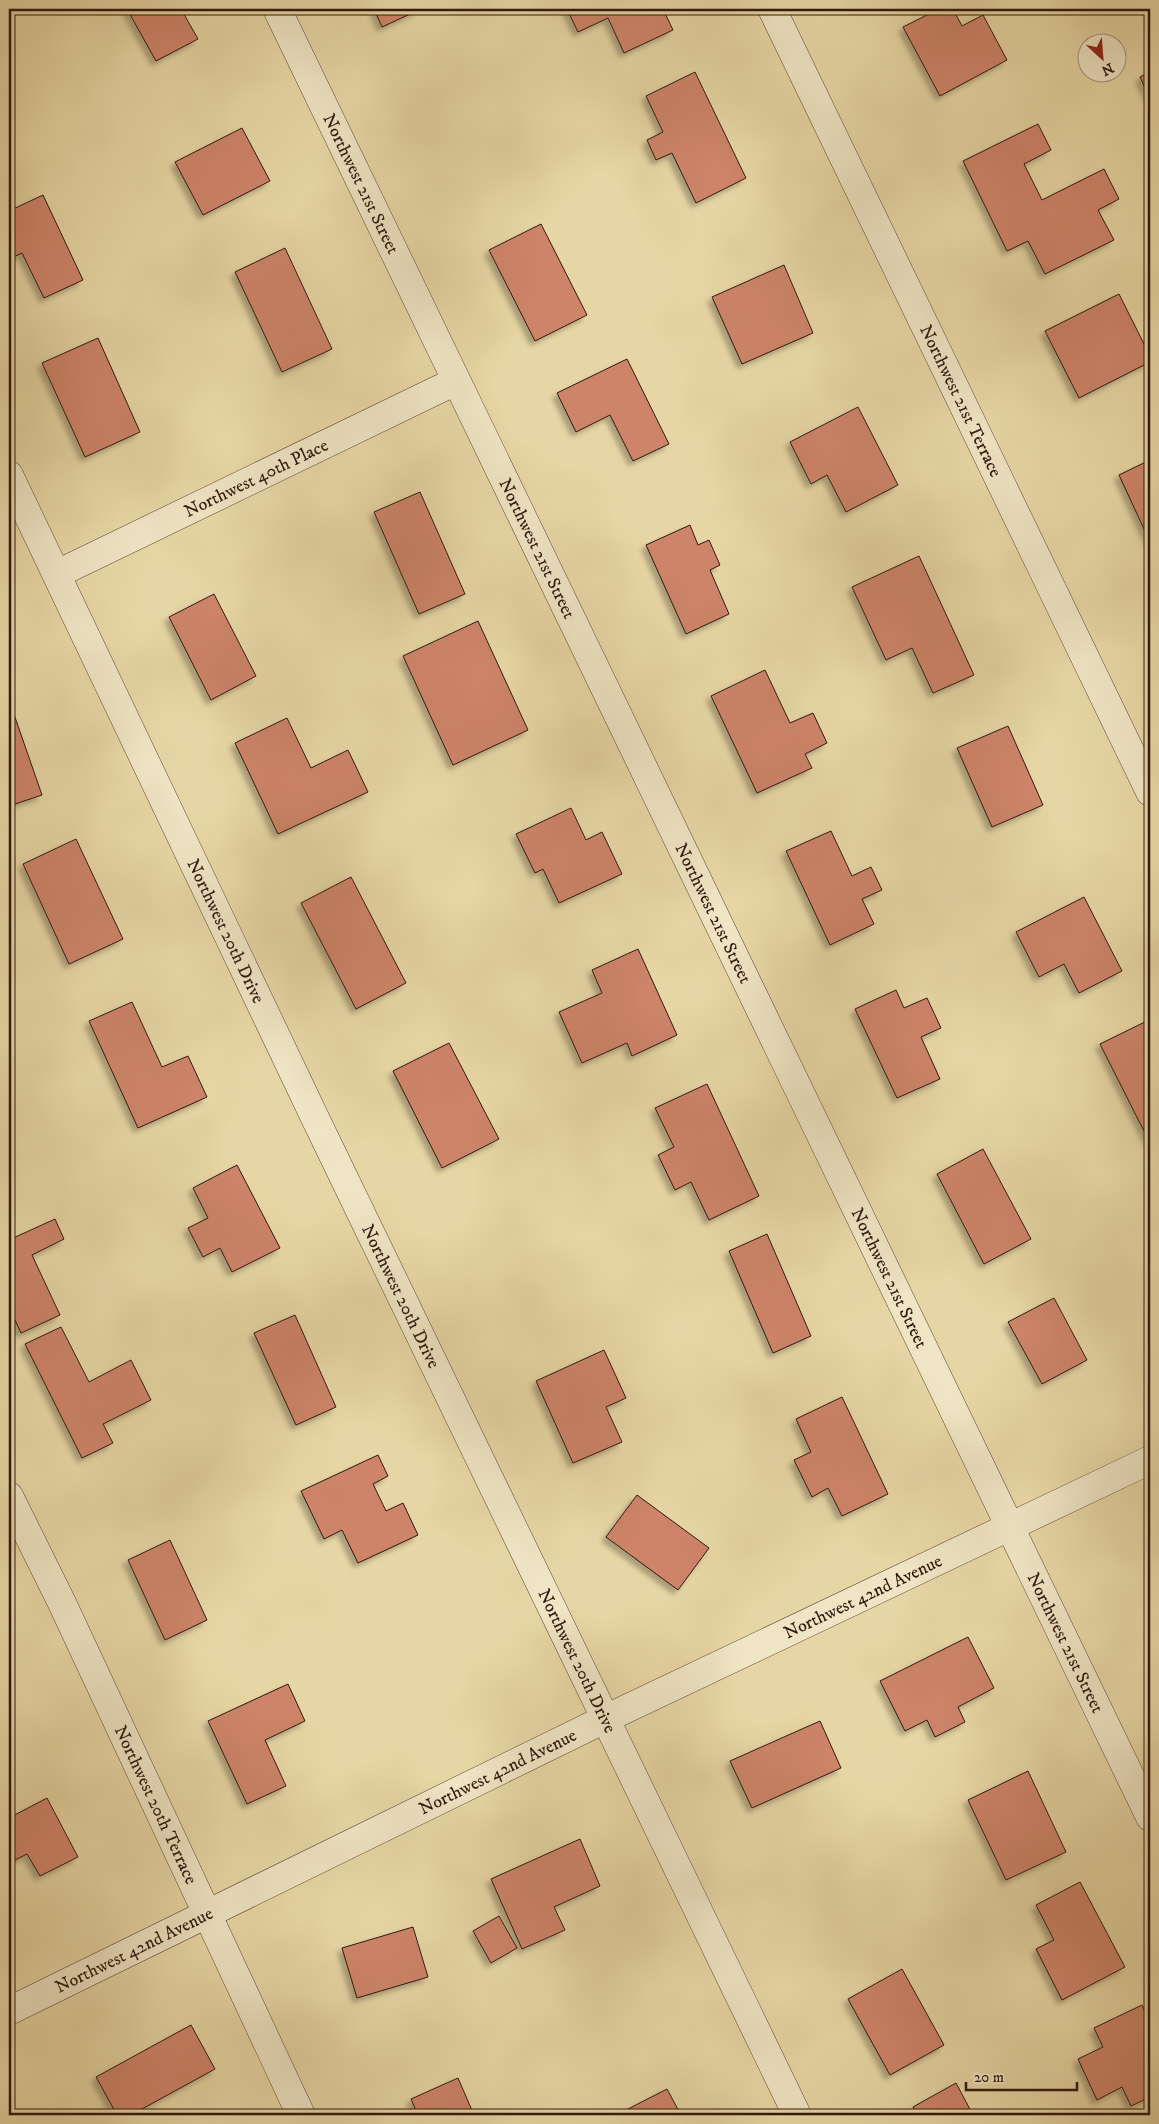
<svg xmlns="http://www.w3.org/2000/svg" width="1159" height="2124" viewBox="0 0 1159 2124" font-family="'IM FELL DW Pica',serif">
<style>
.building{fill:#cd8469;stroke:#30180e;filter:url(#shadow)}
.lines{fill:none;stroke-linecap:round;stroke-linejoin:round}
.minor-casing{stroke:#5e4834;stroke-width:29}
.minor{stroke:#efe4c4;stroke-width:28}
.labels{text-anchor:middle;stroke-width:5;stroke-linejoin:round;paint-order:stroke}
.street-label{font-size:18px;fill:#30180e;stroke:#efe4c4}
</style>
<defs>
<filter id="shadow"><feDropShadow dx="-4.5" dy="4.5" stdDeviation="2.5" flood-color="#0004"/></filter>
</defs>
<rect width="100%" height="100%" fill="#e7d6a5"/>
<filter id="stains"><feTurbulence type="fractalNoise" baseFrequency=".004" numOctaves="4"/><feColorMatrix values="0 0 0 0 .2 0 0 0 0 .09 0 0 0 0 .02 0 0 0 .5 -.17"/></filter>
<radialGradient id="worn" r=".72"><stop offset=".6" stop-color="#630" stop-opacity="0"/><stop offset="1" stop-color="#630" stop-opacity=".3"/></radialGradient>
<!-- building -->
<path class="building" d="M 127,9 L 181,9 L 198,39 L 156,61 Z
M 374,9 L 421,9 L 382,27 Z
M 567,9 L 663,9 L 673,30 L 624,53 L 608,18 L 578,32 Z
M 953,9 L 962,26 L 983,15 L 1007,60 L 940,96 L 903,27 L 933,12 L 933,9 Z
M 695,72 L 746,178 L 696,203 L 672,153 L 656,160 L 647,140 L 663,132 L 646,96 Z
M 1150,72 L 1150,99 L 1140,77 Z
M 1038,124 L 1051,150 L 1024,164 L 1042,200 L 1104,169 L 1119,199 L 1098,210 L 1114,240 L 1045,274 L 1028,241 L 1007,251 L 963,161 Z
M 242,128 L 270,181 L 203,215 L 175,162 Z
M 9,141 L 15,154 L 9,157 Z
M 43,195 L 83,280 L 44,298 L 22,253 L 9,259 L 9,211 Z
M 541,224 L 587,315 L 535,341 L 489,250 Z
M 285,248 L 332,349 L 282,372 L 235,272 Z
M 784,265 L 813,333 L 742,364 L 712,297 Z
M 1119,294 L 1150,356 L 1150,362 L 1079,398 L 1045,331 Z
M 98,338 L 140,432 L 85,457 L 42,363 Z
M 627,359 L 669,444 L 633,461 L 610,415 L 576,432 L 557,393 Z
M 858,407 L 898,485 L 846,512 L 827,475 L 811,484 L 790,442 Z
M 1150,460 L 1150,542 L 1119,475 Z
M 420,492 L 465,594 L 419,614 L 374,512 Z
M 690,525 L 698,545 L 709,540 L 720,565 L 710,570 L 729,614 L 686,634 L 646,545 Z
M 919,556 L 974,675 L 933,693 L 912,648 L 886,660 L 852,587 Z
M 214,594 L 256,676 L 211,700 L 169,617 Z
M 478,621 L 528,730 L 453,765 L 403,656 Z
M 765,670 L 790,723 L 813,713 L 827,743 L 805,754 L 812,768 L 757,793 L 711,696 Z
M 9,700 L 42,795 L 9,806 Z
M 287,718 L 311,768 L 348,750 L 368,792 L 278,834 L 235,743 Z
M 1008,726 L 1043,805 L 992,827 L 957,748 Z
M 571,808 L 586,840 L 602,832 L 622,874 L 559,903 L 543,869 L 535,873 L 516,834 Z
M 831,831 L 852,876 L 871,867 L 882,890 L 862,899 L 874,924 L 830,945 L 786,851 Z
M 76,839 L 123,939 L 69,964 L 23,864 Z
M 351,877 L 406,983 L 356,1009 L 301,903 Z
M 1084,897 L 1122,971 L 1079,993 L 1064,964 L 1039,977 L 1016,932 Z
M 638,949 L 677,1035 L 632,1056 L 627,1043 L 582,1063 L 559,1012 L 602,993 L 592,970 Z
M 896,990 L 904,1008 L 927,998 L 941,1028 L 921,1037 L 940,1079 L 897,1098 L 855,1009 Z
M 132,1002 L 162,1067 L 188,1056 L 207,1097 L 138,1128 L 89,1021 Z
M 1149,1020 L 1150,1023 L 1150,1143 L 1100,1044 Z
M 449,1043 L 499,1139 L 442,1168 L 393,1071 Z
M 707,1084 L 759,1196 L 709,1220 L 691,1182 L 675,1190 L 658,1155 L 674,1147 L 655,1108 Z
M 983,1149 L 1031,1239 L 984,1264 L 937,1174 Z
M 237,1165 L 280,1248 L 232,1272 L 220,1248 L 203,1257 L 188,1228 L 208,1218 L 193,1188 Z
M 55,1219 L 64,1239 L 32,1255 L 60,1315 L 21,1333 L 9,1307 L 9,1240 Z
M 767,1234 L 811,1336 L 773,1353 L 729,1251 Z
M 1054,1298 L 1087,1360 L 1042,1384 L 1008,1322 Z
M 295,1315 L 336,1407 L 296,1425 L 254,1333 Z
M 61,1327 L 89,1382 L 131,1360 L 151,1400 L 103,1424 L 113,1443 L 82,1458 L 25,1344 Z
M 604,1350 L 626,1398 L 606,1407 L 622,1442 L 573,1463 L 536,1381 Z
M 842,1397 L 888,1494 L 842,1516 L 828,1488 L 812,1497 L 794,1460 L 811,1452 L 796,1419 Z
M 378,1455 L 388,1476 L 373,1484 L 386,1511 L 403,1503 L 418,1535 L 358,1563 L 342,1530 L 324,1539 L 301,1491 Z
M 637,1495 L 709,1548 L 678,1590 L 606,1537 Z
M 170,1540 L 207,1620 L 165,1640 L 128,1560 Z
M 968,1637 L 994,1688 L 958,1707 L 965,1722 L 935,1737 L 927,1720 L 905,1731 L 880,1681 Z
M 288,1684 L 305,1721 L 265,1740 L 286,1786 L 247,1804 L 208,1721 Z
M 820,1721 L 841,1768 L 752,1808 L 730,1761 Z
M 1028,1771 L 1066,1852 L 1006,1880 L 968,1800 Z
M 47,1798 L 78,1857 L 40,1876 L 27,1854 L 9,1863 L 9,1818 Z
M 580,1839 L 600,1886 L 554,1907 L 565,1930 L 522,1949 L 491,1879 Z
M 1080,1882 L 1125,1967 L 1062,2000 L 1036,1949 L 1054,1940 L 1036,1905 Z
M 499,1916 L 517,1948 L 491,1963 L 473,1931 Z
M 413,1927 L 428,1977 L 357,1998 L 342,1948 Z
M 902,1969 L 944,2045 L 890,2075 L 848,1999 Z
M 1142,2005 L 1150,2023 L 1150,2097 L 1131,2106 L 1122,2087 L 1097,2100 L 1078,2059 L 1103,2047 L 1094,2028 Z
M 191,2025 L 215,2069 L 131,2115 L 117,2115 L 96,2077 Z
M 458,2078 L 474,2115 L 418,2115 L 411,2099 Z
M 956,2083 L 973,2115 L 917,2115 L 913,2107 Z
M 667,2089 L 681,2115 L 631,2115 L 628,2109 Z"/>
<g class="lines">
<defs>
<g id="minor">
<path id="s1" d="M 277,9 L 1150,1817"/>
<path id="s2" d="M 772,9 L 1150,792"/>
<path id="s3" d="M 9,475 L 316,1120 L 797,2115"/>
<path id="s4" d="M 57,574 L 456,381"/>
<path id="s5" d="M 9,1496 L 62,1603 L 301,2115"/>
<path id="s6" d="M 9,2011 L 605,1719 L 1150,1460"/>
</g>
</defs>
<!-- minor casing -->
<use href="#minor" class="minor-casing"/>
<!-- minor -->
<use href="#minor" class="minor"/>
</g>
<g class="labels">
<!-- street labels -->
<g class="street-label">
<text dy="6" stroke="none"><textPath href="#s1" startOffset="194">Northwest 21st Street</textPath></text>
<text dy="6" stroke="none"><textPath href="#s2" startOffset="435">Northwest 21st Terrace</textPath></text>
<text dy="6" stroke="none"><textPath href="#s4" startOffset="221">Northwest 40th Place</textPath></text>
<text dy="6" stroke="none"><textPath href="#s1" startOffset="599">Northwest 21st Street</textPath></text>
<text dy="6" stroke="none"><textPath href="#s1" startOffset="1004">Northwest 21st Street</textPath></text>
<text dy="6" stroke="none"><textPath href="#s3" startOffset="505">Northwest 20th Drive</textPath></text>
<text dy="6" stroke="none"><textPath href="#s1" startOffset="1409">Northwest 21st Street</textPath></text>
<text dy="6" stroke="none"><textPath href="#s3" startOffset="910">Northwest 20th Drive</textPath></text>
<text dy="6" stroke="none"><textPath href="#s6" startOffset="949">Northwest 42nd Avenue</textPath></text>
<text dy="6" stroke="none"><textPath href="#s1" startOffset="1814">Northwest 21st Street</textPath></text>
<text dy="6" stroke="none"><textPath href="#s3" startOffset="1315">Northwest 20th Drive</textPath></text>
<text dy="6" stroke="none"><textPath href="#s6" startOffset="544">Northwest 42nd Avenue</textPath></text>
<text dy="6" stroke="none"><textPath href="#s5" startOffset="342">Northwest 20th Terrace</textPath></text>
<text dy="6" stroke="none"><textPath href="#s6" startOffset="139">Northwest 42nd Avenue</textPath></text>
</g>
</g>
<!-- margin -->
<rect width="1159" height="2124" fill="none" stroke="#e7d6a5" stroke-width="30"/>
<rect x="10" y="10" width="1139" height="2104" fill="none" stroke="#30180e" stroke-width="2.5"/>
<rect x="15" y="15" width="1129" height="2094" fill="none" stroke="#30180e"/>
<!-- north arrow -->
<g transform="translate(1102 58) rotate(154)"><circle r="24" fill="#efe4c4" stroke="#a3927b"/>
<path d="M0-4L9 19L0 12L-9 19Z" fill="#8f2418"/>
<text y="-8" font-size="14" font-weight="bold" text-anchor="middle" fill="#30180e">N</text>
</g>
<!-- scale -->
<path d="M966 2082v8h111v-8" fill="none" stroke="#30180e" stroke-width="2.5"/>
<text x="974" y="2082" font-size="15" fill="#30180e" stroke="#efe4c4" stroke-width="4" paint-order="stroke">20 m</text>
<rect width="100%" height="100%" filter="url(#stains)"/>
<rect width="100%" height="100%" fill="url(#worn)"/>
</svg>
